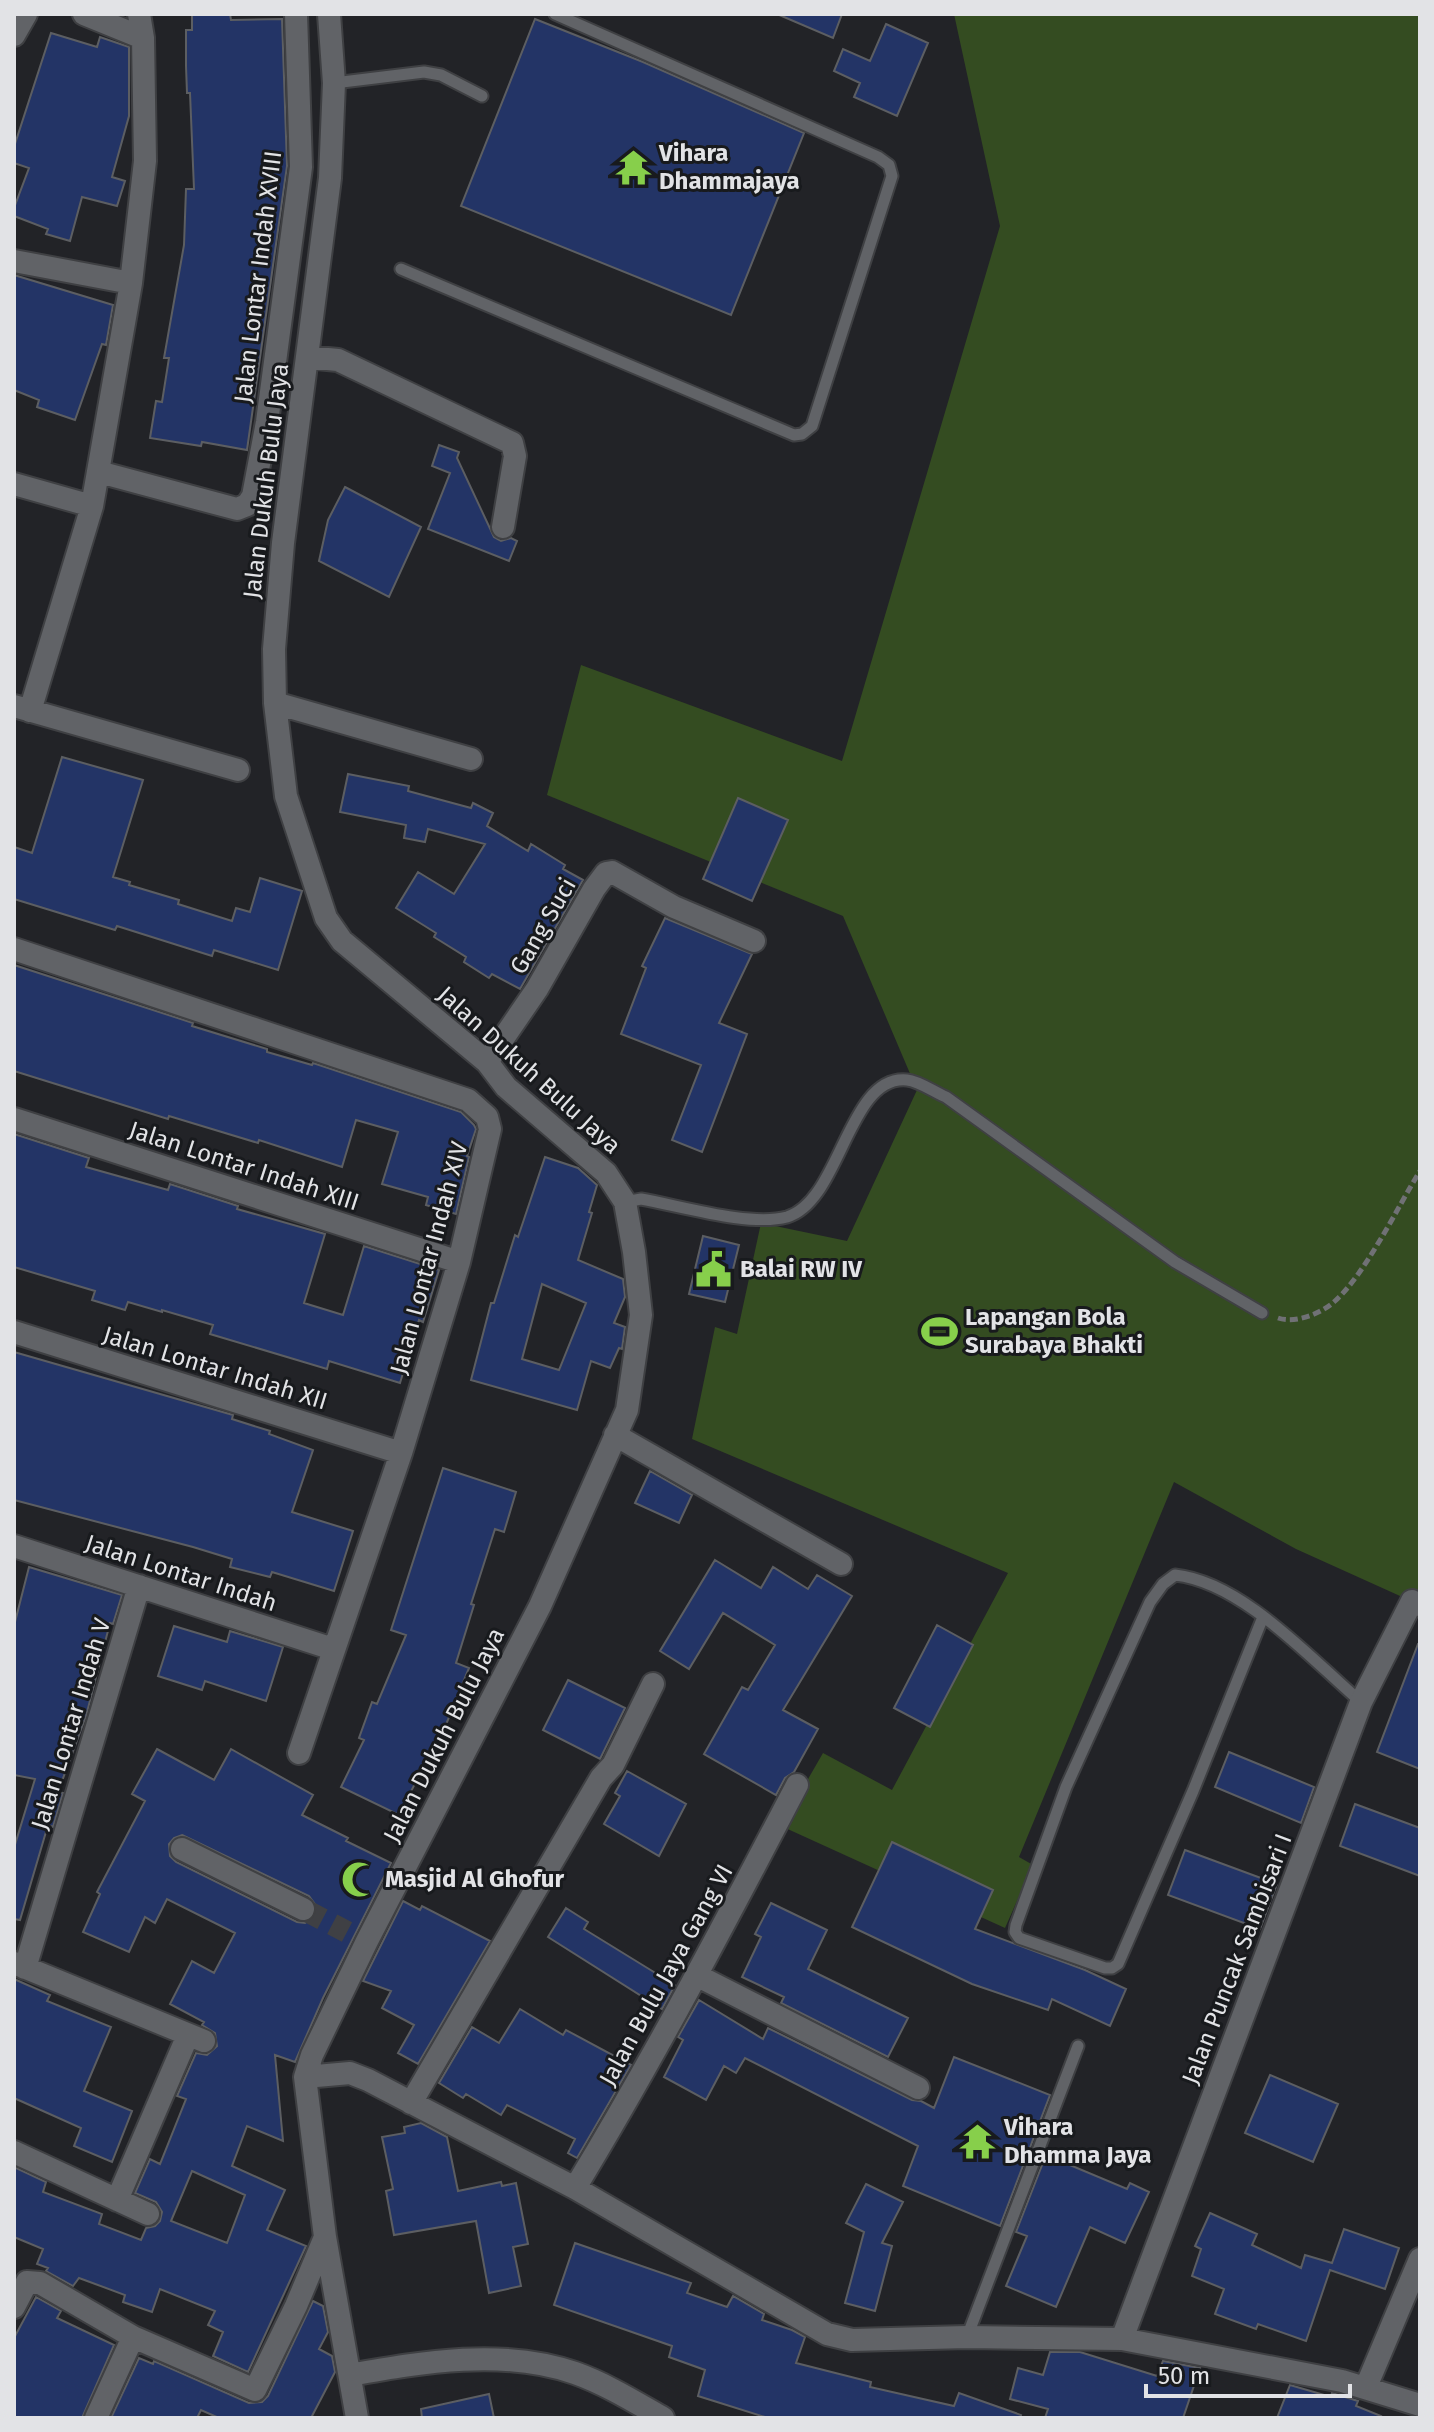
<svg xmlns="http://www.w3.org/2000/svg" width="1434" height="2432" viewBox="0 0 1434 2432" font-family="'Fira Sans',sans-serif">
<style>
.green{fill:#344c21}
.building{fill:#233466;stroke:#5c5e62;stroke-width:2;fill-rule:evenodd}
.lines{fill:none;stroke-linecap:round;stroke-linejoin:round}
.minor-tunnel{stroke:#3f4044;stroke-width:22;stroke-dasharray:22 11;stroke-linecap:butt}
.service-casing{stroke:#3f4043;stroke-width:15}
.minor-casing{stroke:#3f4043;stroke-width:26}
.path{stroke:#707175;stroke-width:5;stroke-dasharray:8 4;stroke-linecap:butt}
.service{stroke:#616367;stroke-width:11}
.minor{stroke:#616367;stroke-width:22}
.labels{text-anchor:middle;stroke-width:6;stroke-linejoin:round;paint-order:stroke}
.poi-label{font-size:24px;font-weight:bold;fill:#e2e3e6;stroke:#181a1d;text-anchor:start}
.street-label{font-size:24px;fill:#e2e3e6;stroke:#181a1d}
</style>
<rect width="100%" height="100%" fill="#222327"/>
<!-- green -->
<path class="green" d="M 954,14 L 1420,14 L 1420,1605 L 1296,1549 L 1174,1482 L 1019,1857 L 1033,1865 L 1005,1928 L 781,1826 L 823,1753 L 892,1790 L 1008,1573 L 692,1439 L 715,1327 L 737,1334 L 761,1223 L 847,1241 L 917,1090 L 843,916 L 547,795 L 581,665 L 842,761 L 1000,226 Z"/>
<!-- building -->
<path class="building" d="M 192,14 L 230,14 L 231,20 L 282,19 L 287,166 L 247,450 L 202,442 L 201,446 L 150,438 L 156,401 L 162,402 L 169,358 L 164,358 L 184,245 L 186,189 L 194,189 L 190,93 L 187,93 L 186,66 L 186,30 L 192,30 Z
M 777,14 L 842,14 L 833,38 Z
M 535,19 L 643,62 L 804,133 L 731,315 L 461,206 Z
M 886,24 L 928,43 L 897,116 L 854,97 L 860,83 L 834,71 L 843,49 L 870,61 Z
M 51,33 L 97,47 L 100,37 L 129,47 L 129,116 L 112,177 L 125,181 L 117,206 L 82,197 L 70,241 L 46,234 L 48,229 L 14,216 L 14,208 L 29,168 L 14,163 L 14,147 Z
M 14,275 L 113,305 L 106,345 L 102,344 L 75,420 L 37,407 L 39,400 L 14,390 Z
M 439,445 L 459,452 L 457,458 L 494,537 L 501,541 L 511,538 L 517,541 L 509,561 L 428,529 L 450,473 L 432,466 Z
M 345,487 L 421,527 L 389,597 L 319,561 L 328,520 Z
M 62,757 L 143,780 L 113,877 L 130,882 L 129,885 L 179,900 L 178,904 L 232,921 L 236,908 L 250,912 L 260,878 L 302,891 L 278,970 L 214,950 L 212,956 L 117,926 L 115,930 L 14,899 L 14,847 L 32,853 Z
M 348,774 L 409,786 L 408,791 L 471,808 L 473,803 L 493,813 L 487,826 L 528,851 L 531,844 L 565,865 L 563,869 L 583,880 L 520,989 L 492,974 L 489,978 L 464,962 L 466,957 L 434,937 L 436,933 L 396,908 L 418,872 L 454,894 L 485,844 L 428,829 L 425,842 L 404,838 L 406,825 L 340,812 Z
M 738,798 L 788,820 L 752,901 L 703,879 Z
M 665,918 L 752,954 L 719,1023 L 747,1034 L 702,1152 L 672,1140 L 701,1065 L 621,1034 L 646,968 L 642,966 Z
M 14,965 L 193,1023 L 192,1026 L 267,1049 L 267,1052 L 312,1065 L 313,1063 L 461,1112 L 474,1125 L 476,1129 L 467,1156 L 469,1157 L 456,1214 L 426,1205 L 428,1197 L 382,1184 L 398,1132 L 356,1120 L 342,1167 L 259,1140 L 258,1143 L 169,1116 L 168,1119 L 14,1071 Z
M 14,1134 L 89,1158 L 86,1167 L 168,1190 L 170,1184 L 238,1206 L 237,1209 L 325,1234 L 304,1303 L 343,1315 L 364,1246 L 439,1270 L 423,1322 L 419,1320 L 400,1383 L 329,1361 L 327,1369 L 210,1334 L 213,1325 L 162,1310 L 162,1312 L 128,1302 L 125,1310 L 92,1300 L 95,1291 L 14,1267 Z
M 545,1157 L 578,1168 L 597,1185 L 589,1212 L 592,1213 L 578,1260 L 623,1279 L 625,1297 L 614,1323 L 625,1327 L 622,1349 L 619,1348 L 610,1368 L 591,1361 L 577,1410 L 471,1380 L 491,1303 L 494,1303 L 515,1235 L 518,1237 ZM 542,1284 L 586,1303 L 559,1370 L 522,1359 Z
M 703,1236 L 739,1245 L 725,1302 L 689,1294 Z
M 14,1352 L 233,1415 L 232,1419 L 270,1431 L 269,1434 L 313,1450 L 292,1512 L 353,1531 L 334,1591 L 272,1572 L 270,1577 L 230,1567 L 232,1559 L 193,1547 L 14,1500 Z
M 443,1468 L 516,1492 L 504,1532 L 495,1529 L 471,1604 L 474,1605 L 456,1663 L 469,1668 L 430,1764 L 426,1762 L 399,1815 L 341,1787 L 364,1740 L 359,1738 L 372,1702 L 377,1704 L 406,1635 L 391,1630 Z
M 650,1471 L 692,1495 L 679,1523 L 635,1503 Z
M 715,1560 L 761,1588 L 773,1567 L 808,1589 L 817,1575 L 852,1596 L 783,1710 L 818,1729 L 794,1772 L 785,1778 L 776,1795 L 704,1754 L 742,1687 L 748,1690 L 775,1645 L 723,1613 L 689,1669 L 660,1651 Z
M 29,1567 L 122,1595 L 113,1624 L 110,1623 L 86,1716 L 58,1792 L 63,1793 L 53,1827 L 48,1825 L 20,1920 L 14,1919 L 14,1848 L 35,1779 L 14,1775 L 14,1626 Z
M 937,1625 L 973,1645 L 930,1727 L 894,1708 Z
M 174,1626 L 227,1642 L 230,1631 L 283,1647 L 266,1701 L 205,1681 L 202,1690 L 158,1676 Z
M 1418,1644 L 1420,1644 L 1420,1769 L 1377,1752 Z
M 568,1680 L 625,1708 L 600,1759 L 543,1730 Z
M 157,1749 L 214,1780 L 231,1749 L 313,1795 L 302,1815 L 348,1838 L 346,1841 L 391,1863 L 323,1998 L 295,2062 L 275,2055 L 283,2141 L 247,2126 L 232,2166 L 285,2190 L 267,2230 L 306,2246 L 248,2372 L 213,2356 L 223,2332 L 208,2325 L 215,2311 L 160,2289 L 152,2312 L 123,2302 L 125,2295 L 79,2278 L 73,2286 L 46,2271 L 48,2268 L 37,2264 L 43,2249 L 14,2237 L 14,2167 L 46,2182 L 43,2192 L 102,2214 L 99,2224 L 141,2240 L 146,2228 L 155,2226 L 160,2221 L 162,2212 L 156,2202 L 135,2193 L 150,2159 L 160,2164 L 186,2099 L 177,2096 L 196,2053 L 207,2055 L 217,2046 L 215,2033 L 202,2025 L 204,2022 L 170,2004 L 192,1961 L 214,1973 L 235,1933 L 167,1899 L 155,1923 L 145,1917 L 129,1952 L 83,1932 L 100,1894 L 97,1892 L 145,1801 L 132,1794 ZM 182,1835 L 309,1896 L 317,1907 L 315,1916 L 305,1923 L 297,1922 L 176,1862 L 170,1856 L 169,1844 L 174,1838 ZM 192,2171 L 245,2195 L 227,2243 L 171,2221 Z
M 1229,1752 L 1314,1787 L 1301,1823 L 1215,1787 Z
M 627,1771 L 686,1804 L 659,1856 L 604,1824 L 620,1796 L 615,1793 Z
M 1355,1804 L 1420,1828 L 1420,1876 L 1340,1846 Z
M 892,1842 L 993,1890 L 975,1929 L 1085,1970 L 1126,1989 L 1110,2026 L 1052,1999 L 1048,2010 L 972,1984 L 852,1927 Z
M 1185,1850 L 1277,1884 L 1260,1929 L 1168,1895 Z
M 403,1901 L 420,1910 L 422,1906 L 490,1941 L 418,2064 L 398,2053 L 414,2025 L 382,2008 L 391,1991 L 363,1981 Z
M 771,1903 L 827,1930 L 808,1969 L 908,2018 L 888,2057 L 781,2003 L 784,1997 L 742,1977 L 761,1937 L 755,1934 Z
M 566,1908 L 588,1922 L 584,1929 L 675,1985 L 662,2009 L 548,1937 Z
M 14,1979 L 50,1995 L 47,2001 L 111,2027 L 84,2091 L 132,2111 L 112,2162 L 74,2146 L 81,2128 L 14,2098 Z
M 699,2000 L 763,2039 L 768,2028 L 912,2100 L 921,2101 L 934,2108 L 954,2057 L 1050,2095 L 1000,2226 L 903,2186 L 918,2146 L 745,2058 L 736,2073 L 724,2066 L 706,2100 L 664,2077 L 683,2040 L 678,2037 Z
M 520,2009 L 563,2035 L 566,2030 L 631,2065 L 577,2158 L 568,2153 L 575,2139 L 507,2105 L 501,2115 L 466,2094 L 463,2098 L 439,2083 L 472,2027 L 499,2043 Z
M 1270,2075 L 1338,2104 L 1313,2162 L 1245,2133 Z
M 421,2123 L 447,2137 L 458,2191 L 501,2182 L 502,2186 L 516,2183 L 528,2244 L 513,2247 L 521,2286 L 489,2293 L 476,2221 L 394,2235 L 386,2191 L 393,2189 L 382,2137 L 405,2133 L 404,2127 Z
M 1046,2155 L 1127,2189 L 1130,2183 L 1149,2192 L 1125,2243 L 1090,2227 L 1056,2307 L 1006,2286 L 1027,2236 L 1016,2232 Z
M 866,2184 L 903,2202 L 882,2243 L 892,2246 L 875,2311 L 845,2303 L 864,2232 L 846,2223 Z
M 1210,2213 L 1257,2234 L 1252,2245 L 1301,2268 L 1305,2255 L 1332,2263 L 1344,2229 L 1399,2248 L 1385,2289 L 1330,2270 L 1306,2341 L 1258,2324 L 1256,2329 L 1215,2314 L 1224,2289 L 1192,2276 L 1201,2249 L 1195,2246 Z
M 575,2243 L 691,2283 L 687,2293 L 727,2307 L 733,2296 L 764,2314 L 762,2320 L 792,2330 L 805,2337 L 796,2363 L 871,2382 L 870,2387 L 954,2406 L 959,2393 L 1021,2415 L 1020,2418 L 768,2418 L 698,2396 L 705,2370 L 669,2357 L 672,2346 L 554,2305 Z
M 36,2297 L 61,2311 L 57,2318 L 114,2345 L 82,2418 L 14,2418 L 14,2338 Z
M 313,2301 L 323,2306 L 328,2332 L 319,2349 L 332,2356 L 335,2372 L 311,2418 L 219,2418 L 201,2410 L 197,2418 L 111,2418 L 139,2358 L 153,2364 L 154,2361 L 249,2403 L 262,2402 L 268,2396 Z
M 1050,2352 L 1080,2352 L 1157,2376 L 1163,2361 L 1200,2368 L 1183,2418 L 1045,2418 L 1048,2409 L 1010,2399 L 1018,2368 L 1043,2375 Z
M 1290,2385 L 1331,2397 L 1332,2393 L 1358,2401 L 1356,2406 L 1381,2416 L 1380,2418 L 1277,2418 Z
M 489,2394 L 494,2418 L 422,2418 L 421,2409 Z"/>
<g class="lines">
<!-- minor-tunnel -->
<path class="minor-tunnel" d="M 303,1909 L 347,1932"/>
<defs>
<path id="service" d="M 334,83 L 424,72 L 441,75 L 482,96
M 401,269 L 794,435 L 802,434 L 812,426 L 892,176 L 889,165 L 878,157 L 555,14
M 625,1202 L 641,1199 C 681,1206 750,1227 787,1217 C 841,1201 848,1074 907,1080 C 919,1081 934,1092 946,1097 L 1175,1262 L 1262,1313
M 1263,1617 L 1193,1791 L 1118,1964 L 1112,1968 L 1105,1968 L 1019,1938 L 1015,1932 L 1016,1925 L 1066,1787 L 1150,1602 L 1163,1584 L 1175,1575 C 1242,1582 1311,1659 1361,1702
M 967,2337 L 1078,2046"/>
<path id="minor" d="M 84,14 L 143,38
M 329,14 L 334,83 L 330,178 L 283,543 L 274,649 L 275,703 L 286,796 L 326,918 L 342,941 L 487,1062 L 506,1087 L 606,1173 L 625,1202 L 634,1252 L 641,1315 L 627,1410 L 540,1606 L 367,1941 L 312,2055 L 305,2077 L 325,2237 L 357,2418
M 14,35 L 26,14
M 14,261 L 131,283
M 307,357 L 338,360 L 512,443 L 515,456 L 503,527
M 99,472 L 237,509 L 247,505 L 253,496 L 267,422 L 301,167 L 296,14
M 14,484 L 92,506
M 275,703 L 471,759
M 14,706 L 238,770
M 30,711 L 92,506 L 131,283 L 145,161 L 143,38 L 139,14
M 14,949 L 468,1100 L 487,1117 L 490,1129 L 459,1262 L 401,1453 L 299,1753
M 487,1062 L 537,989 L 594,889 L 606,873 L 612,872 L 674,907 L 754,941
M 14,1119 L 459,1262
M 14,1332 L 401,1453
M 615,1435 L 841,1564
M 14,1546 L 333,1649
M 182,1849 L 303,1909
M 14,1963 L 204,2041
M 25,1968 L 139,1586
M 698,1976 L 918,2088
M 305,2077 L 350,2073 L 368,2080 L 575,2188 L 827,2334 L 852,2340 L 967,2337 L 1122,2339 L 1342,2381 L 1420,2405
M 411,2103 L 601,1778 L 613,1765 L 653,1684
M 14,2152 L 148,2214
M 575,2188 C 655,2056 726,1921 797,1785
M 117,2200 L 188,2035
M 14,2307 L 27,2282 L 40,2283 L 133,2337 L 255,2390 L 296,2306 L 325,2237
M 1122,2339 L 1361,1702 L 1412,1601 L 1420,1605
M 350,2375 C 423,2362 503,2348 575,2373 C 606,2384 635,2402 663,2418
M 1366,2387 L 1420,2259
M 96,2418 L 133,2337"/>
</defs>
<!-- service casing -->
<use href="#service" class="service-casing"/>
<!-- minor casing -->
<use href="#minor" class="minor-casing"/>
<!-- path -->
<path class="path" d="M 1278,1318 C 1296,1324 1322,1313 1335,1301 C 1366,1273 1397,1208 1420,1171"/>
<!-- service -->
<use href="#service" class="service"/>
<!-- minor -->
<use href="#minor" class="minor"/>
</g>
<!-- icons -->
<defs>
<symbol id="temple-bare" viewBox="-9 -9 18 18"><path d="M0-6L5-2H3V0L6.5 2.5H4V6H1.5V3h-3V6H-4V2.5H-6.5L-3 0V-2H-5Z" fill="#87cf4b" stroke="#181a1d" stroke-width="2.5" paint-order="stroke"/></symbol>
<symbol id="civic-bare" viewBox="-9 -9 18 18"><path d="M-.6-6.5H3V-4.5H.6V-3L4-1V1h2V6H-6V1h2V-1L-.6-3ZM-1.2 2.5V6h2.4V2.5Z" fill="#87cf4b" stroke="#181a1d" stroke-width="2.5" paint-order="stroke"/></symbol>
<symbol id="stadium-bare" viewBox="-9 -9 18 18"><path d="M0-5a6.5 5 0 1 0 0 10a6.5 5 0 1 0 0-10ZM-3.5-1.8h7v3.6h-7Z" fill="#87cf4b" stroke="#181a1d" stroke-width="2.5" paint-order="stroke"/></symbol>
<symbol id="mosque-bare" viewBox="-9 -9 18 18"><path d="M3.5-4.9A6 6 0 1 0 3.5 4.9A5 5 0 1 1 3.5-4.9Z" fill="#87cf4b" stroke="#181a1d" stroke-width="2.5" paint-order="stroke"/></symbol>
</defs>
<g fill-rule="evenodd">
<use href="#temple-bare" x="608" y="142" width="51" height="51"/>
<use href="#civic-bare" x="688" y="1244" width="51" height="51"/>
<use href="#stadium-bare" x="914" y="1306" width="51" height="51"/>
<use href="#mosque-bare" x="334" y="1854" width="51" height="51"/>
<use href="#temple-bare" x="952" y="2116" width="51" height="51"/>
</g>
<g class="labels">
<!-- poi labels -->
<g class="poi-label">
<text x="659" y="161">Vihara<tspan x="659" dy="28">Dhammajaya</tspan></text>
<text x="740" y="1277">Balai RW IV</text>
<text x="965" y="1325">Lapangan Bola<tspan x="965" dy="28">Surabaya Bhakti</tspan></text>
<text x="385" y="1887">Masjid Al Ghofur</text>
<text x="1004" y="2135">Vihara<tspan x="1004" dy="28">Dhamma Jaya</tspan></text>
</g>
<!-- street labels -->
<g class="street-label">
<text transform="translate(258 277) rotate(-83)" y="8">Jalan Lontar Indah XVIII</text>
<text transform="translate(266 481) rotate(-83)" y="8">Jalan Dukuh Bulu Jaya</text>
<text transform="translate(543 926) rotate(-60)" y="8">Gang Suci</text>
<text transform="translate(529 1070) rotate(42)" y="8">Jalan Dukuh Bulu Jaya</text>
<text transform="translate(244 1166) rotate(18)" y="8">Jalan Lontar Indah XIII</text>
<text transform="translate(429 1258) rotate(-75)" y="8">Jalan Lontar Indah XIV</text>
<text transform="translate(215 1368) rotate(17)" y="8">Jalan Lontar Indah XII</text>
<text transform="translate(181 1573) rotate(18)" y="8">Jalan Lontar Indah</text>
<text transform="translate(71 1724) rotate(-73)" y="8">Jalan Lontar Indah V</text>
<text transform="translate(444 1735) rotate(-63)" y="8">Jalan Dukuh Bulu Jaya</text>
<text transform="translate(1237 1959) rotate(-69)" y="8">Jalan Puncak Sambisari I</text>
<text transform="translate(666 1975) rotate(-61)" y="8">Jalan Bulu Jaya Gang VI</text>
</g>
</g>
<!-- border -->
<rect width="1434" height="2432" fill="none" stroke="#e2e3e6" stroke-width="32"/>
<!-- scale -->
<path d="M1146 2384v12h204v-12" fill="none" stroke="#e2e3e6" stroke-width="4"/>
<text x="1158" y="2384" font-size="24" fill="#e2e3e6" stroke="#181a1d" stroke-width="6" paint-order="stroke">50 m</text>
</svg>
